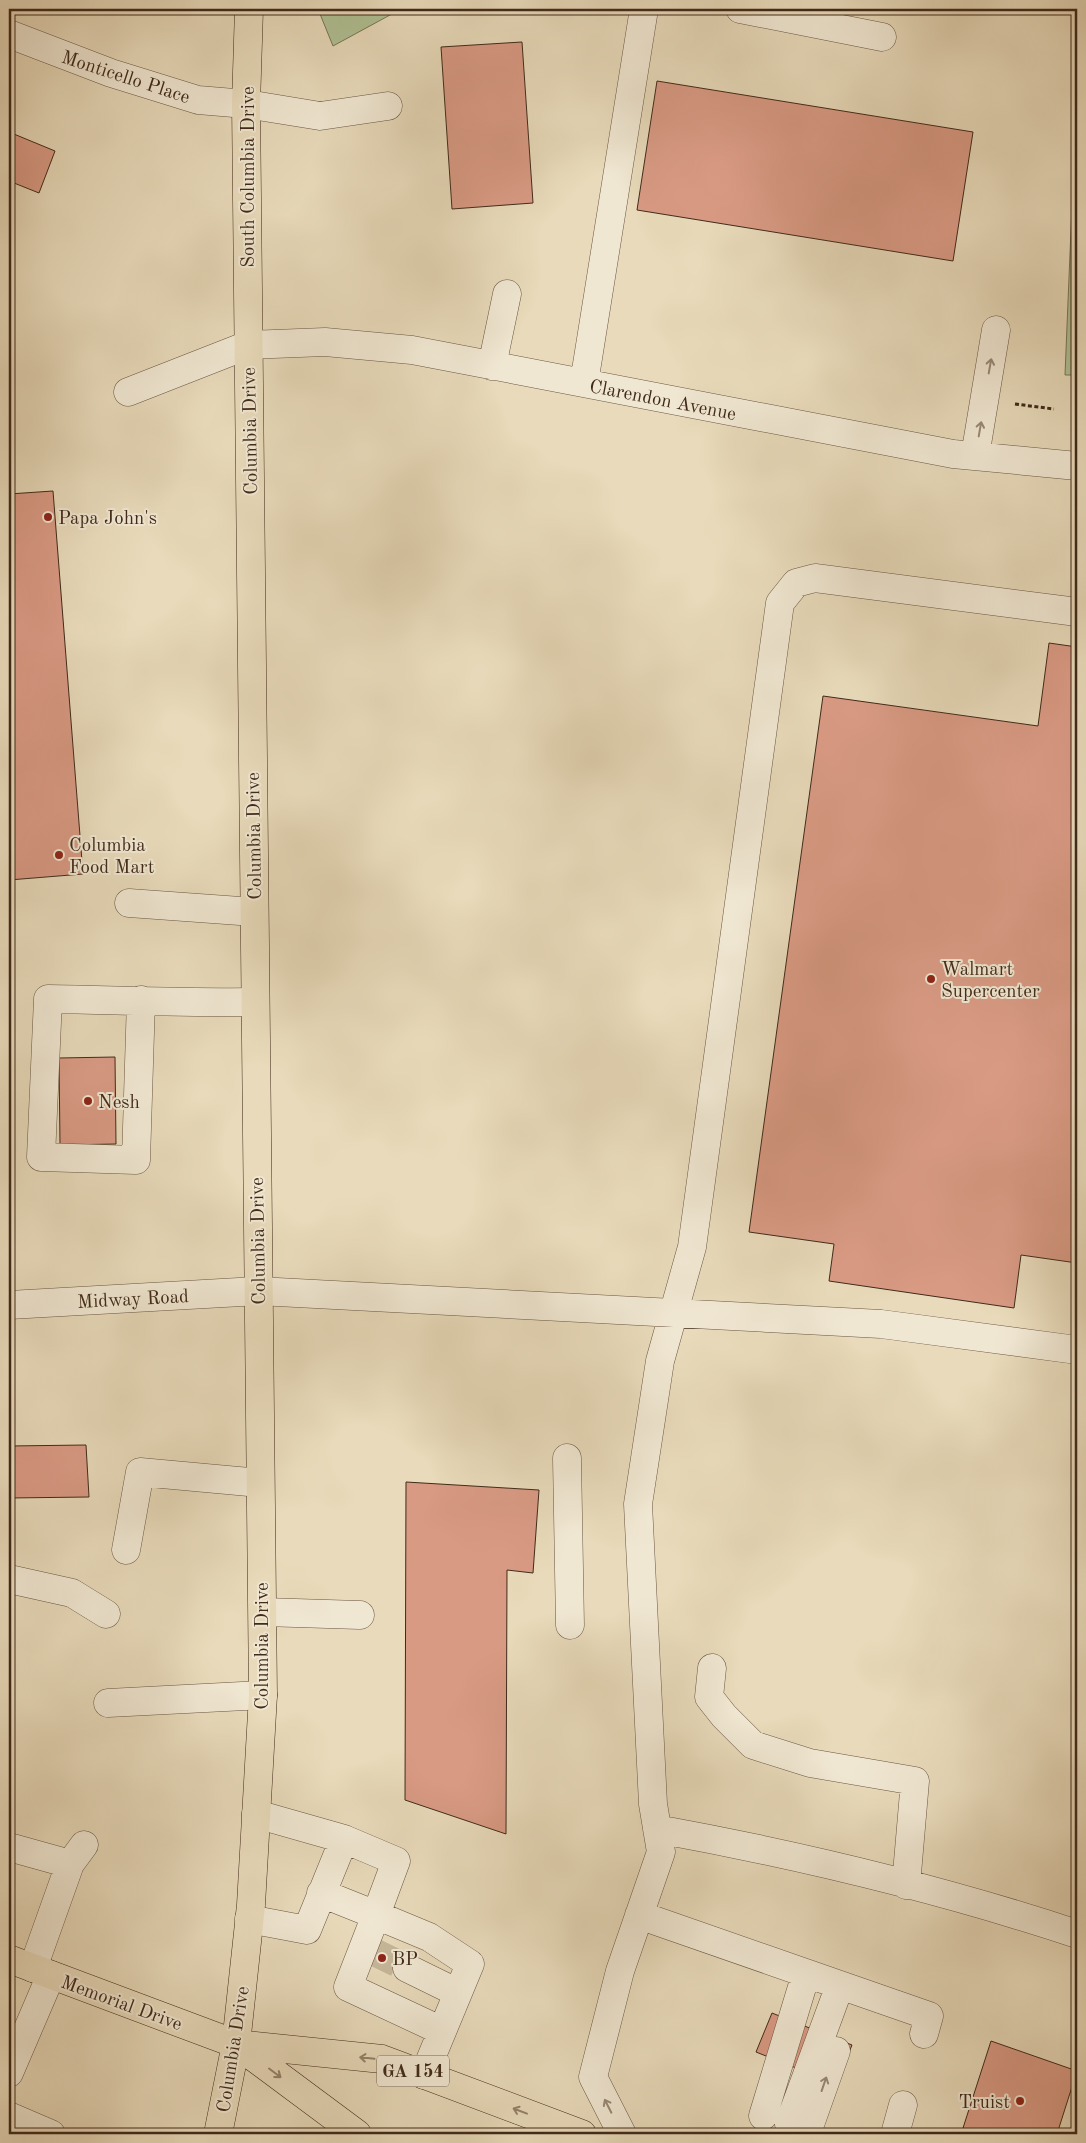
<svg xmlns="http://www.w3.org/2000/svg" width="1086" height="2143" viewBox="0 0 1086 2143" font-family="'Old Standard TT',serif">
<style>
.green{fill:#b0c194;stroke:#787657}
.building{fill:#d99a84;stroke:#402a1a}
.lines{fill:none;stroke-linecap:round;stroke-linejoin:round}
.minor-tunnel{stroke:#c6b79a;stroke-width:28;stroke-dasharray:28 14;stroke-linecap:butt}
.minor-casing{stroke:#6a5642;stroke-width:29}
.major-casing{stroke:#402a1a;stroke-width:29}
.path{stroke:#402a1a;stroke-width:3;stroke-dasharray:4 2.5;stroke-linecap:butt}
.minor{stroke:#f0e7d2;stroke-width:28}
.major{stroke:#e8daba;stroke-width:28}
.oneway{stroke:#988876}
.oneway2{stroke:#94826a}
.poi-dot{fill:#8f2418;stroke:#f0e7d2;stroke-width:2}
.labels{text-anchor:middle;stroke-width:4;stroke-linejoin:round;paint-order:stroke}
.shield{fill:#f0e7d2;stroke:#756351;stroke-width:1}
.shield-label{font-size:18px;font-weight:bold;fill:#402a1a}
.street-label{font-size:19px;fill:#402a1a;stroke:#f0e7d2}
.poi-label{font-size:19px;fill:#402a1a;stroke:#f0e7d2;text-anchor:start}
</style>
<rect width="100%" height="100%" fill="#e8daba"/>
<filter id="stains"><feTurbulence type="fractalNoise" baseFrequency=".004" numOctaves="4"/><feColorMatrix values="0 0 0 0 .2 0 0 0 0 .09 0 0 0 0 .02 0 0 0 .5 -.17"/></filter>
<radialGradient id="worn" r=".72"><stop offset=".6" stop-color="#630" stop-opacity="0"/><stop offset="1" stop-color="#630" stop-opacity=".3"/></radialGradient>
<!-- green -->
<path class="green" d="M 318,9 L 401,9 L 333,46 Z
M 1077,84 L 1077,375 L 1065,375 Z"/>
<!-- building -->
<path class="building" d="M 522,42 L 533,203 L 452,209 L 441,47 Z
M 657,81 L 973,132 L 953,261 L 637,210 Z
M 9,132 L 55,151 L 39,193 L 9,181 Z
M 53,491 L 83,874 L 9,880 L 9,494 Z
M 1049,643 L 1077,647 L 1077,1263 L 1021,1255 L 1014,1308 L 829,1281 L 834,1244 L 749,1232 L 823,696 L 1038,726 Z
M 115,1057 L 116,1144 L 60,1145 L 59,1058 Z
M 86,1445 L 89,1497 L 9,1498 L 9,1446 Z
M 406,1482 L 539,1490 L 533,1573 L 507,1570 L 506,1834 L 405,1800 Z
M 772,2013 L 852,2045 L 836,2084 L 756,2052 Z
M 991,2041 L 1077,2071 L 1057,2134 L 981,2134 L 963,2128 Z"/>
<g class="lines">
<!-- minor-tunnel -->
<path class="minor-tunnel" d="M 372,1951 L 407,1968"/>
<defs>
<path id="minor" d="M 740,9 L 882,37
M 9,34 L 111,73 L 198,100 L 246,104 L 320,116 L 388,106
M 492,366 L 507,294
M 584,383 L 644,9
M 128,392 L 248,345 L 325,342 L 412,350 L 953,454 L 1077,466
M 975,456 L 996,330
M 129,903 L 254,912
M 141,1000 L 136,1160 L 41,1157 L 48,999 C 117,1000 186,1003 255,1002
M 9,1305 L 258,1291 L 881,1324 L 1077,1350
M 567,1458 L 570,1625
M 126,1550 L 140,1472 L 260,1483
M 9,1579 L 72,1593 L 106,1614
M 263,1612 L 360,1615
M 712,1668 L 709,1697 L 724,1716 L 753,1745 L 810,1763 L 915,1781 L 906,1885
M 108,1703 L 263,1695
M 657,1829 C 799,1855 941,1889 1077,1934
M 344,1839 L 396,1861 L 376,1915 L 429,1937 L 470,1964 L 424,2075
M 9,1847 L 70,1864 L 84,1845
M 321,1893 L 376,1915 L 348,1987 L 442,2031
M 639,1915 L 929,2016 L 924,2034
M 249,1919 L 307,1930 L 344,1839 L 256,1814
M 33,1968 L 70,1864
M 407,1968 L 458,1993
M 9,2073 L 51,1975
M 9,2116 L 51,2134
M 763,2116 L 806,1974
M 789,2124 L 840,1985
M 808,2130 L 836,2051
M 622,2134 L 593,2077 L 620,1971 L 661,1852 L 653,1804 L 638,1504 L 660,1361 L 692,1247 L 780,603 L 796,583 L 815,578 L 1077,612
M 895,2134 L 903,2105"/>
<path id="major" d="M 9,1959 L 236,2044 L 382,2059 L 582,2134
M 236,2044 L 357,2134
M 218,2134 L 236,2044 L 251,1905 L 263,1695 L 246,104 L 249,9"/>
</defs>
<!-- minor casing -->
<use href="#minor" class="minor-casing"/>
<!-- major casing -->
<use href="#major" class="major-casing"/>
<!-- path -->
<path class="path" d="M 1015,404 L 1054,409"/>
<!-- minor -->
<use href="#minor" class="minor"/>
<!-- major -->
<use href="#major" class="major"/>
</g>
<!-- one-way arrows -->
<defs><path id="oneway-shaft" d="M-6 0H5M1.5-3L5.5 0L1.5 3" fill="none" stroke-width="1.6" stroke-linecap="round" stroke-linejoin="round" transform="scale(1.25)"/></defs>
<g class="oneway">
<use href="#oneway-shaft" transform="translate(990 366) rotate(-80)"/>
<use href="#oneway-shaft" transform="translate(980 429) rotate(-80)"/>
<use href="#oneway-shaft" transform="translate(824 2084) rotate(-71)"/>
<use href="#oneway-shaft" transform="translate(608 2106) rotate(-117)"/>
</g>
<g class="oneway2">
<use href="#oneway-shaft" transform="translate(367 2058) rotate(-174)"/>
<use href="#oneway-shaft" transform="translate(275 2073) rotate(37)"/>
<use href="#oneway-shaft" transform="translate(520 2111) rotate(-159)"/>
</g>
<!-- markers -->
<g class="poi-dot">
<circle cx="48" cy="517" r="5"/>
<circle cx="59" cy="855" r="5"/>
<circle cx="931" cy="979" r="5"/>
<circle cx="88" cy="1101" r="5"/>
<circle cx="382" cy="1958" r="5"/>
<circle cx="1020" cy="2101" r="5"/>
</g>
<g class="labels">
<!-- shield labels -->
<rect class="shield" x="377" y="2055.5" width="72" height="31" rx="4"/>
<g class="shield-label">
<text x="413" y="2077">GA 154</text>
</g>
<!-- street labels -->
<g class="street-label">
<text transform="translate(126 76) rotate(18)" y="7">Monticello Place</text>
<text transform="translate(247 177) rotate(-90)" y="7">South Columbia Drive</text>
<text transform="translate(663 399) rotate(11)" y="7">Clarendon Avenue</text>
<text transform="translate(249 431) rotate(-91)" y="7">Columbia Drive</text>
<text transform="translate(253 836) rotate(-91)" y="7">Columbia Drive</text>
<text transform="translate(257 1241) rotate(-91)" y="7">Columbia Drive</text>
<text transform="translate(133 1298) rotate(-3)" y="7">Midway Road</text>
<text transform="translate(261 1646) rotate(-90)" y="7">Columbia Drive</text>
<text transform="translate(122 2002) rotate(20)" y="7">Memorial Drive</text>
<text transform="translate(232 2049) rotate(-81)" y="7">Columbia Drive</text>
</g>
<!-- poi labels -->
<g class="poi-label">
<text x="58" y="524">Papa John's</text>
<text x="69" y="851">Columbia<tspan x="69" dy="22">Food Mart</tspan></text>
<text x="941" y="975">Walmart<tspan x="941" dy="22">Supercenter</tspan></text>
<text x="98" y="1108">Nesh</text>
<text x="392" y="1965">BP</text>
<text x="1010" y="2108" text-anchor="end">Truist</text>
</g>
</g>
<!-- margin -->
<rect width="1086" height="2143" fill="none" stroke="#e8daba" stroke-width="30"/>
<rect x="10" y="10" width="1066" height="2123" fill="none" stroke="#402a1a" stroke-width="2.5"/>
<rect x="15" y="15" width="1056" height="2113" fill="none" stroke="#402a1a"/>
<rect width="100%" height="100%" filter="url(#stains)"/>
<rect width="100%" height="100%" fill="url(#worn)"/>
</svg>
